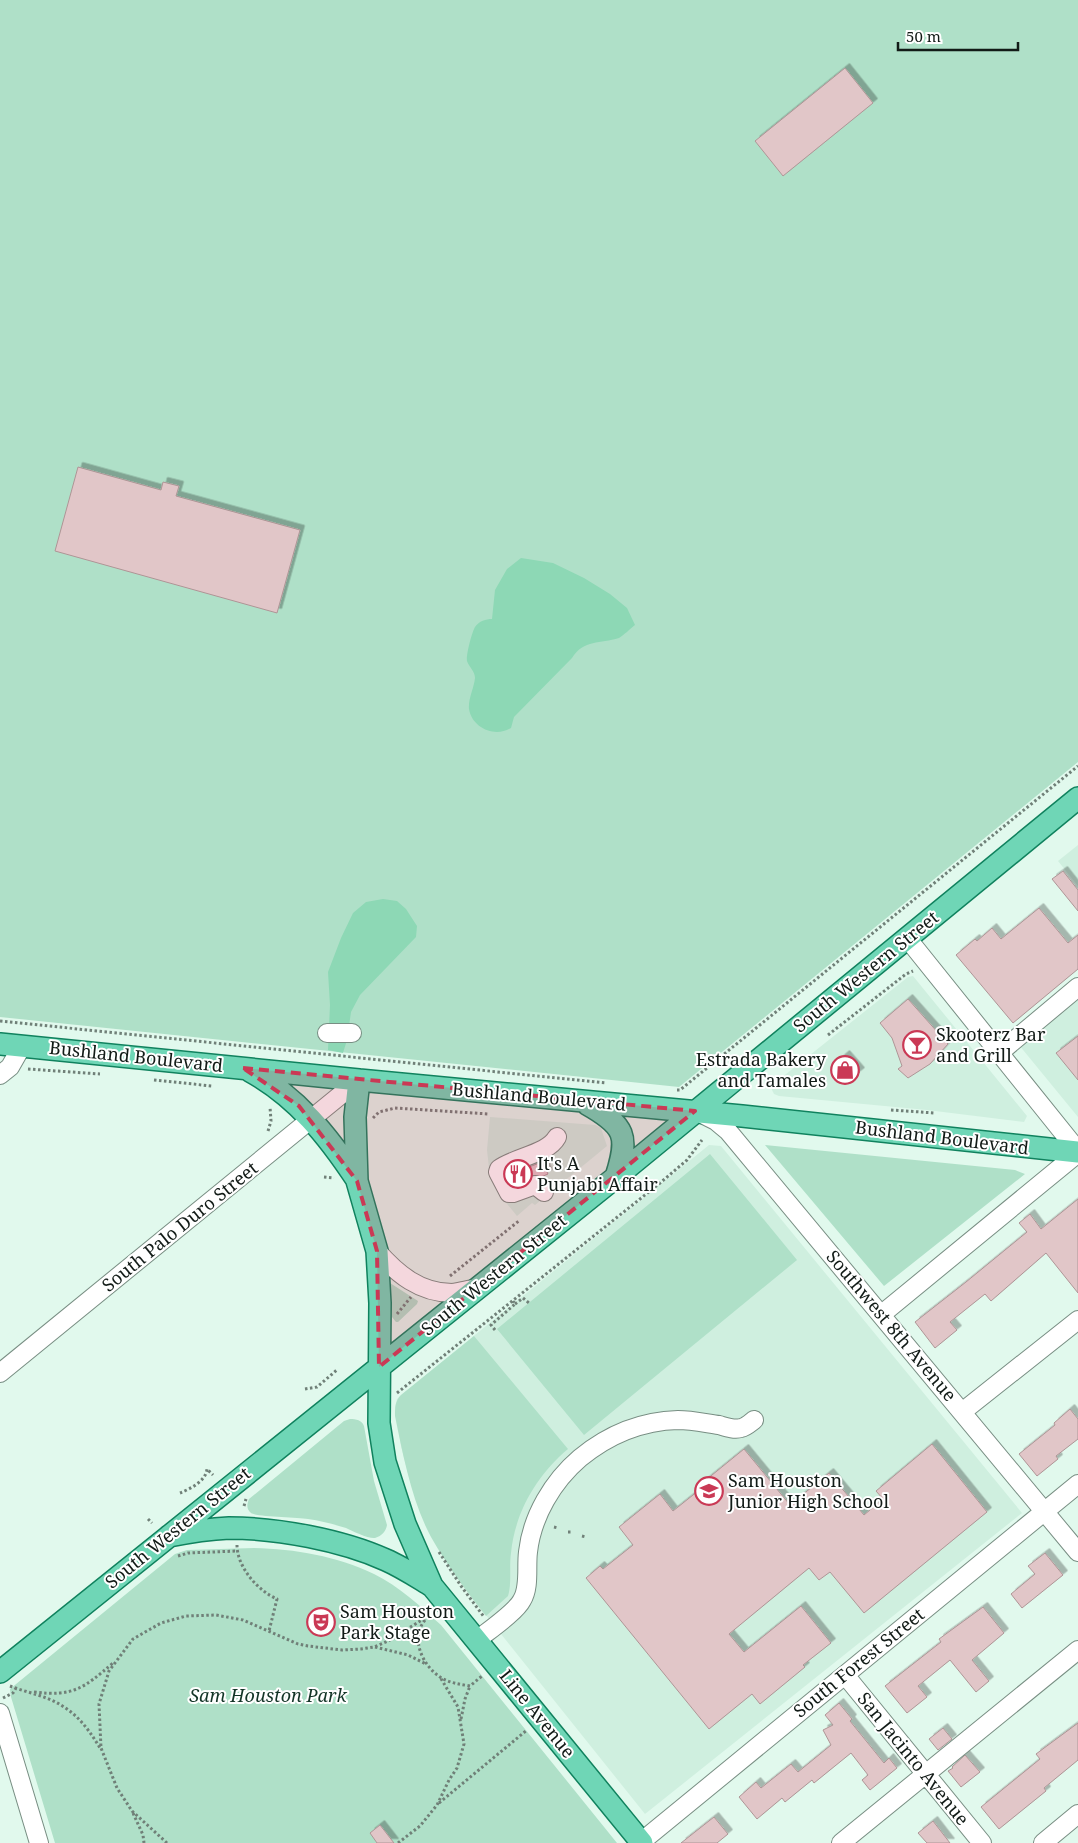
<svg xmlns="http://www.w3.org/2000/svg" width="1078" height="1843" viewBox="0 0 1078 1843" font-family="'Noto Serif',serif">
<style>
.built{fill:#cfefdf}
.green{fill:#afe0c8}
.water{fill:#8dd8b5}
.building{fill:#e1c6c8;stroke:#ae9596;filter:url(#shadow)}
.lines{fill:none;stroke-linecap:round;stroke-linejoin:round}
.minor-casing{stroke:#788e83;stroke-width:20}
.major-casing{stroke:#10825e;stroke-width:24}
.path{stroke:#708078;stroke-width:3;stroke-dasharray:2.5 2.5;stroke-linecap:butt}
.minor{stroke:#fff;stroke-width:18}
.major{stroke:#6fd6b6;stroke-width:21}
.marked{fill:#ca3955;fill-opacity:0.2;stroke:#ca3955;stroke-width:4;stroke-dasharray:10 6;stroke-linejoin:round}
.labels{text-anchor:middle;stroke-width:4;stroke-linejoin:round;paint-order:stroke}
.street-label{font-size:18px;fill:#121b17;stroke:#fff}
.poi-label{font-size:18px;fill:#121b17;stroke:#fff;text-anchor:start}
.park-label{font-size:18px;font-style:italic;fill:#133527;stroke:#fff}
</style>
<defs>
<filter id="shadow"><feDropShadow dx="4.5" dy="-4.5" stdDeviation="0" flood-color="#0004"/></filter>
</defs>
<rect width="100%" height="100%" fill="#e1f9ed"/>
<!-- built -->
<path class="built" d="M 1078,845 L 1078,886 L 1058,861 Z
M 913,976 L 1027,1116 L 1024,1122 L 927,1110 L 779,1096 L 774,1094 L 772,1090 L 772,1085 L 776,1082 L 908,977 Z
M 1078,996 L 1078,1117 L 1019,1045 Z
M 490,1117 L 595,1125 L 601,1128 L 607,1146 L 535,1205 L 532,1203 L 517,1216 L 499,1194 L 489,1168 L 487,1150 Z
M 709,1145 L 721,1146 L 1022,1513 L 645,1814 L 469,1594 L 431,1536 L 418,1505 L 409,1477 L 401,1446 L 395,1407 L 397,1399 L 401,1395 Z"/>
<!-- green -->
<path class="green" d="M 0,0 L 1078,0 L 1078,762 L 679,1087 L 0,1017 Z
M 765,1145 L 1015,1170 L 1025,1174 L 884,1286 Z
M 710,1154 L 797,1260 L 584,1435 L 497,1329 Z
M 390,1283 L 418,1301 L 417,1304 L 398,1322 L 396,1322 L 392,1317 Z
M 474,1336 L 568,1449 C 537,1475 515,1512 511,1553 C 509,1567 512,1583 508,1596 L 486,1616 C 466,1591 447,1565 431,1537 C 412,1502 403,1455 395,1416 C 395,1408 395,1401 401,1395 Z
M 350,1419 C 356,1419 362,1420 364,1426 L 374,1481 L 387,1525 C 386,1531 382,1536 375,1538 C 369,1539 352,1531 346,1528 C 333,1524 321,1521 308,1519 C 297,1517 257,1517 251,1513 C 246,1509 247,1504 249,1499 L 344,1421 Z
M 254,1548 C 295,1549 337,1556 374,1574 C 399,1586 421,1607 441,1625 L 617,1843 L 55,1843 L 11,1697 L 10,1689 L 175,1554 L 187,1550 Z"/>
<!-- water -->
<path class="water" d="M 521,558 L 553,563 L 584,578 L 610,594 L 627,608 L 635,625 C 630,629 624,635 619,638 C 600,644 584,639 572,658 L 514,717 L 511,728 C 495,738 472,728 469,709 C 468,699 474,688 475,678 C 475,671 469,667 467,661 C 466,655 472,632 475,627 C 479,621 486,619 492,619 L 495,590 L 507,569 Z
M 383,899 L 397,901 L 406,909 L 417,926 L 416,937 L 360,995 L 351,1012 L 347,1040 L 343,1053 L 328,1050 L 330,1005 L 328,972 L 341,938 L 353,913 L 366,902 Z"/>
<!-- building -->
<path class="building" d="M 845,68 L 873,103 L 783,176 L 755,141 Z
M 78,467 L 161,490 L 163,482 L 179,486 L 176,496 L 300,530 L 277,613 L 55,551 Z
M 1063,871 L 1078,890 L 1078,911 L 1052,879 Z
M 1039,908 L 1068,943 L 1078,935 L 1078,969 L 1013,1023 L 956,955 L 975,939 L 977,941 L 992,928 L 1001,939 Z
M 908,999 L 948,1044 L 930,1064 L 908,1078 L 898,1069 L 902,1066 L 892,1038 L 880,1023 Z
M 1078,1036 L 1078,1080 L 1056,1053 Z
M 845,1055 L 860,1072 L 845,1084 L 831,1067 Z
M 542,1162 L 548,1174 L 541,1177 L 531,1175 L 515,1181 L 511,1174 Z
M 1078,1199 L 1078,1293 L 1046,1253 L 991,1301 L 985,1294 L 950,1322 L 957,1330 L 935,1348 L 915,1322 L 966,1282 L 1027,1232 L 1019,1223 L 1030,1214 L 1041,1229 Z
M 1070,1409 L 1078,1419 L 1078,1439 L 1056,1456 L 1058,1459 L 1037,1476 L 1019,1454 L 1055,1425 L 1054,1423 Z
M 932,1444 L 987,1512 L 864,1613 L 830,1572 L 819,1580 L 809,1568 L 729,1634 L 744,1652 L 801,1606 L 831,1643 L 803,1665 L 805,1667 L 760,1704 L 752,1694 L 709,1729 L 586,1578 L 600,1566 L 603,1569 L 633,1545 L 619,1527 L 660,1494 L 673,1511 L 703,1487 L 701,1484 L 744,1449 L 790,1505 L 829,1473 L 864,1515 L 883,1499 L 876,1491 Z
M 1045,1553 L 1063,1575 L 1022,1608 L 1011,1594 L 1035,1574 L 1028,1566 Z
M 983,1607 L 1004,1633 L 972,1660 L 989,1681 L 976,1692 L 950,1660 L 918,1686 L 927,1697 L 907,1713 L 885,1686 L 941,1642 L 939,1639 Z
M 839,1703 L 852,1719 L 850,1721 L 884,1763 L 889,1758 L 897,1768 L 870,1790 L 862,1780 L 868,1775 L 851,1753 L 814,1783 L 812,1780 L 785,1802 L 782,1798 L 757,1819 L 739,1797 L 756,1782 L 761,1788 L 791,1764 L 798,1772 L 831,1745 L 823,1730 L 833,1725 L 825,1715 Z
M 1078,1723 L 1078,1760 L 1044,1788 L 1046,1791 L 999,1829 L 981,1807 L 1040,1759 L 1036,1754 Z
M 943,1728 L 952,1739 L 938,1750 L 929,1739 Z
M 965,1755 L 980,1772 L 961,1787 L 948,1771 L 953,1768 L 952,1767 Z
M 714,1817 L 728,1834 L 717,1843 L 681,1843 Z
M 933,1821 L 950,1843 L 927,1843 L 918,1833 Z
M 380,1825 L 394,1843 L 377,1843 L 370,1833 Z"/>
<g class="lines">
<defs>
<path id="minor" d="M 907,938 L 1078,1151
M 327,1033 L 352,1033
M 999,1053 L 1078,987
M 0,1075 L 10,1067 L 22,1046
M 702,1114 L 716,1121 L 728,1131 L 1078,1552
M 544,1192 L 535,1185 L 513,1193 L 509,1193 L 498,1172 L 499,1169 C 515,1157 548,1154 557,1137
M 377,1251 C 397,1274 420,1293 452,1293 C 461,1292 470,1289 479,1288
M 882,1314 L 1078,1153
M 0,1373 L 359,1080
M 962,1412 L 1078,1320
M 477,1640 C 488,1631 516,1612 522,1600 C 530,1587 526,1567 528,1552 C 532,1516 553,1481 580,1458 C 608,1435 642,1421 678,1420 C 691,1420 705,1423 719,1425 C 726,1427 734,1430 741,1428 C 746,1427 750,1423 754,1420
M 845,1675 L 982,1843
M 0,1713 L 39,1843
M 641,1842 L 1078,1484
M 841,1843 L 1078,1650
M 1043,1843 L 1078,1814"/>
<path id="major" d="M 0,1044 L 359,1080 L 742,1116 L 1078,1152
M 250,1071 C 297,1097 328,1136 357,1180
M 359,1080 L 355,1117 L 357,1181 L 377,1251 L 380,1303 L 379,1423 L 385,1462 L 405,1524 L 432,1586 L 642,1843
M 587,1104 C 626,1126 629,1136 616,1177
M 169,1536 C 189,1532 209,1529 229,1528 C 277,1528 342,1540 386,1560 C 402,1567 417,1577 432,1586
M 0,1672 L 616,1177 L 1078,798"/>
</defs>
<!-- minor casing -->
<use href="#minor" class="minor-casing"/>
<!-- major casing -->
<use href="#major" class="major-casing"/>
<!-- path -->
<path class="path" d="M 0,1021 L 606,1083
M 828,1035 L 906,974 L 913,971
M 28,1069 L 100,1074
M 154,1080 L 212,1086
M 677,1090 L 680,1090 L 1078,766
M 891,1110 L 935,1113
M 373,1118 L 379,1112 L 395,1108 L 489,1114
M 268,1131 L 271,1121 L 270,1107
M 324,1177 L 334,1178
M 450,1276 L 520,1220
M 515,1304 L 523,1298 L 529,1303
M 397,1314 L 411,1297
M 495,1330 L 491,1325 L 515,1304 L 513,1301
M 305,1389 L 317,1387 L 338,1369
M 397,1393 L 660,1183 L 687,1160 L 702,1140
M 180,1493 C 190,1489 206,1481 207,1469 L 213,1475
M 244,1506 L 246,1499
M 148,1519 L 152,1523
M 554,1527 L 558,1528
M 568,1532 L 571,1532
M 582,1536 L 586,1537
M 237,1545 C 237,1567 258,1591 277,1599 L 269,1631
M 439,1552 L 461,1586 L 484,1617
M 178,1556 L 188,1553 L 237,1551
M 425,1620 C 410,1638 422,1665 440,1677 C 449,1683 459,1684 470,1686 L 482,1676
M 375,1647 L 408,1655 L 426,1664
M 10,1686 C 28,1693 48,1696 64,1707 C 80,1717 91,1733 100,1748
M 34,1692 C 73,1697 84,1688 113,1663
M 3,1698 L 13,1693 L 16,1688
M 461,1719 L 465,1699 L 470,1686
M 439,1803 L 527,1730
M 133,1813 L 143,1835 L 144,1843
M 167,1843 L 132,1811 L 117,1788 L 101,1748 L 99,1704 L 109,1671 L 133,1639 L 161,1623 L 186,1616 L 216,1615 L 243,1620 L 298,1644 L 308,1646 L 342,1650 L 361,1649 L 374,1647 L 390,1640 L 428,1616
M 398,1843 L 420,1826 L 437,1805 L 449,1780 L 457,1768 L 464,1744 L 458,1707 L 440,1677"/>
<!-- minor -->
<use href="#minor" class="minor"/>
<!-- major -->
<use href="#major" class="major"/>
</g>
<!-- marked area -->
<path class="marked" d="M 243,1068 L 695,1111 L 379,1367 L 377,1251 L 357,1181 L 299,1106 Z"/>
<!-- icons -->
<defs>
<symbol id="bar-ring" viewBox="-11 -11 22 22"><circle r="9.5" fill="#fff" stroke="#ca3955" stroke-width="1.5"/><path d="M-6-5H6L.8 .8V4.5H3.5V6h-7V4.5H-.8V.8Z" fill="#ca3955"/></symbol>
<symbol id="shop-ring" viewBox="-11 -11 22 22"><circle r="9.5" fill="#fff" stroke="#ca3955" stroke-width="1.5"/><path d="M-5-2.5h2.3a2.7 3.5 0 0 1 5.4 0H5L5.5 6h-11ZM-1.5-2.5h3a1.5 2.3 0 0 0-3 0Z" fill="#ca3955"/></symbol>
<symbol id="restaurant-ring" viewBox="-11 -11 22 22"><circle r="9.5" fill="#fff" stroke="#ca3955" stroke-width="1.5"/><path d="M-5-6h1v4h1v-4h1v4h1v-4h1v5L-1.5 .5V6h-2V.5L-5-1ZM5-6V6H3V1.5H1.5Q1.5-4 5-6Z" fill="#ca3955"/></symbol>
<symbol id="school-ring" viewBox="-11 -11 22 22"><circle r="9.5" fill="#fff" stroke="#ca3955" stroke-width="1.5"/><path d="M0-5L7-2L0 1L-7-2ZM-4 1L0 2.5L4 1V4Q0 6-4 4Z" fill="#ca3955"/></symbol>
<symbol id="theatre-ring" viewBox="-11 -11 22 22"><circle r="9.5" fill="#fff" stroke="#ca3955" stroke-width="1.5"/><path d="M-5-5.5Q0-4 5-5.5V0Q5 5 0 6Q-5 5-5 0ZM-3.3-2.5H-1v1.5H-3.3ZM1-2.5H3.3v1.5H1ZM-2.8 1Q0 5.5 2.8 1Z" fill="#ca3955"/></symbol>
</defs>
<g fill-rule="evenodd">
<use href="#bar-ring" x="901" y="1029" width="32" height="32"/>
<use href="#shop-ring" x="829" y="1054" width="32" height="32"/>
<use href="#restaurant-ring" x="502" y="1158" width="32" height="32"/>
<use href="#school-ring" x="693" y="1475" width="32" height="32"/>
<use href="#theatre-ring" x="305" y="1606" width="32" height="32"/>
</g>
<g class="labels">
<!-- street labels -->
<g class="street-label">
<text transform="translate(866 972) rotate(-39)" y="6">South Western Street</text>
<text transform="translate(136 1057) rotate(6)" y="6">Bushland Boulevard</text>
<text transform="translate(539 1097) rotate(5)" y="6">Bushland Boulevard</text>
<text transform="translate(942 1138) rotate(7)" y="6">Bushland Boulevard</text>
<text transform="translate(180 1227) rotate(-39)" y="6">South Palo Duro Street</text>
<text transform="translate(494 1275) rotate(-39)" y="6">South Western Street</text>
<text transform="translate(891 1326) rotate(50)" y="6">Southwest 8th Avenue</text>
<text transform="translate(178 1528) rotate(-39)" y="6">South Western Street</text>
<text transform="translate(859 1663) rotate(-39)" y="6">South Forest Street</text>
<text transform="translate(537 1714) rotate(51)" y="6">Line Avenue</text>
<text transform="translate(913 1759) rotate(51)" y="6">San Jacinto Avenue</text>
</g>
<!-- poi labels -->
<g class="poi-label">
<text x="936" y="1041">Skooterz Bar<tspan x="936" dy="21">and Grill</tspan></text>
<text x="826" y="1066" text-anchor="end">Estrada Bakery<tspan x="826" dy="21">and Tamales</tspan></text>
<text x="537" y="1170">It's A<tspan x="537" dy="21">Punjabi Affair</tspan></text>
<text x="728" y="1487">Sam Houston<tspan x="728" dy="21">Junior High School</tspan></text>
<text x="340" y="1618">Sam Houston<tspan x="340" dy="21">Park Stage</tspan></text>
</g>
<!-- park labels -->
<g class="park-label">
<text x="268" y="1702">Sam Houston Park</text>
</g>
</g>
<!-- scale -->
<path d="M898 42v8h120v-8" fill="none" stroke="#121b17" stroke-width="2.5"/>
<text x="906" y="42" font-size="15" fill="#121b17" stroke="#ffffff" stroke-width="4" paint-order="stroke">50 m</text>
</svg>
